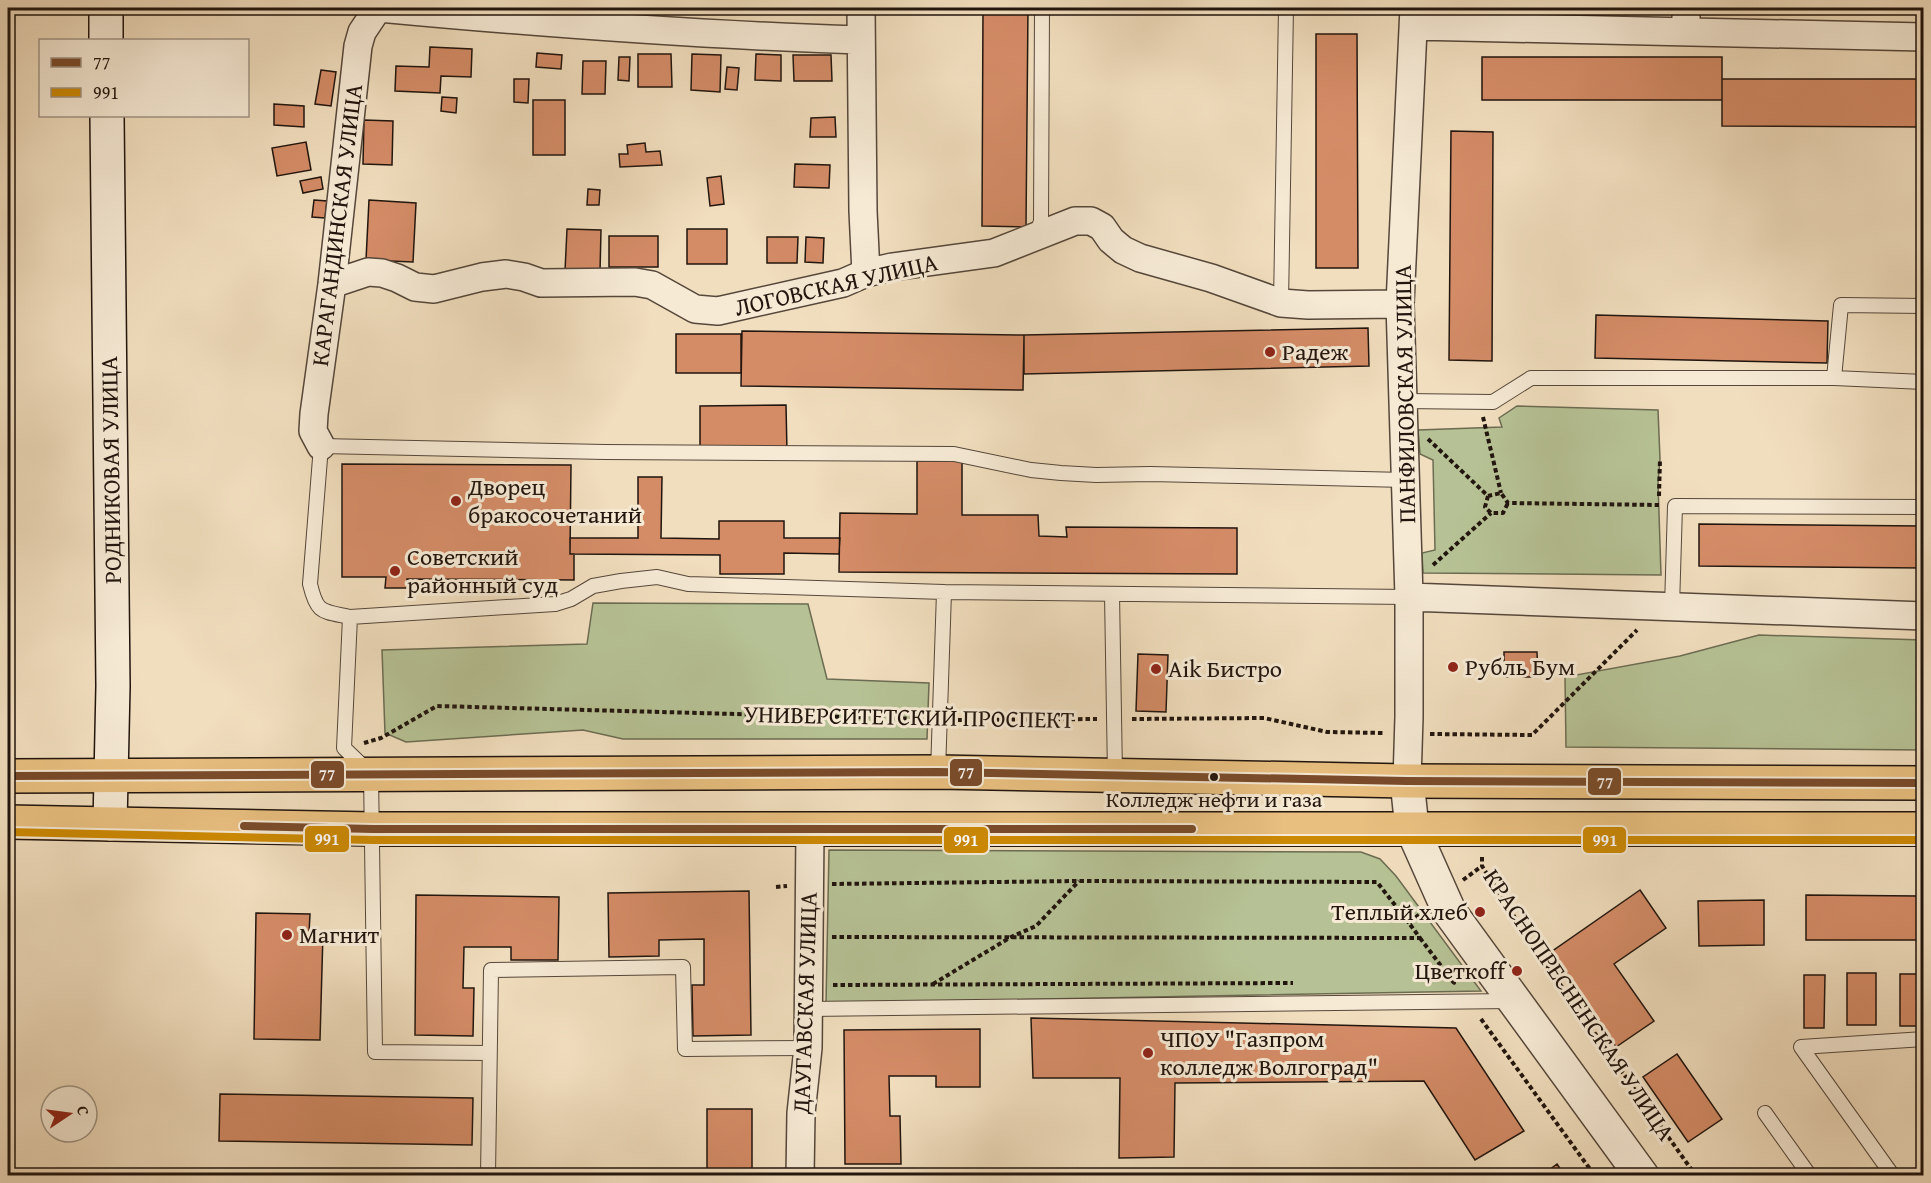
<svg xmlns="http://www.w3.org/2000/svg" width="1931" height="1183" viewBox="0 0 1931 1183" font-family="'Gentium Book Plus',serif">
<style>
.green{fill:#b6c295;stroke:#6c6c52;stroke-width:1.5}
.building{fill:#d48c67;stroke:#21150e;stroke-width:1.5}
.lines{fill:none;stroke-linecap:round;stroke-linejoin:round}
.service-casing{stroke:#55473a;stroke-width:16}
.minor-casing{stroke:#55473a;stroke-width:30}
.tertiary-casing{stroke:#55473a;stroke-width:36}
.secondary-casing{stroke:#21150e;stroke-width:36}
.trunk-casing{stroke:#21150e;stroke-width:36}
.path{stroke:#21150e;stroke-width:4;stroke-dasharray:4.5 3;stroke-linecap:butt}
.service{stroke:#f6ead5;stroke-width:14}
.minor{stroke:#f6ead5;stroke-width:27}
.tertiary{stroke:#f6ead5;stroke-width:33}
.secondary{stroke:#f6ead5;stroke-width:33}
.trunk{stroke:#e8bf7f;stroke-width:33}
.bus-1-casing{stroke:#f6ead5;stroke-width:12}
.bus-2-casing{stroke:#f6ead5;stroke-width:12}
.bus-1{stroke:#7a4b2a;stroke-width:8}
.bus-2{stroke:#cc8903;stroke-width:8}
.poi-dot{fill:#8f2418;stroke:#f6ead5;stroke-width:2}
.bus-dot{fill:#21150e;stroke:#f6ead5;stroke-width:2}
.labels{text-anchor:middle;stroke-width:6;stroke-linejoin:round;paint-order:stroke}
.bus-label{font-size:22px;fill:#21150e;stroke:#f6ead5}
.street-label{font-size:24px;fill:#21150e;stroke:#f6ead5}
.poi-label{font-size:24px;fill:#21150e;stroke:#f6ead5;text-anchor:start}
.line-badge{stroke:#f6ead5;stroke-width:2}
.badge-label{font-size:16px;text-anchor:middle;font-weight:bold;fill:#fff}
</style>
<rect width="100%" height="100%" fill="#f1debe"/>
<filter id="stains"><feTurbulence type="fractalNoise" baseFrequency=".00333" numOctaves="4"/><feColorMatrix values="0 0 0 0 .2 0 0 0 0 .09 0 0 0 0 .02 0 0 0 .5 -.17"/></filter>
<radialGradient id="worn" r=".72"><stop offset=".6" stop-color="#630" stop-opacity="0"/><stop offset="1" stop-color="#630" stop-opacity=".3"/></radialGradient>
<!-- green -->
<path class="green" d="M 1517,406 L 1658,410 L 1660,459 L 1658,483 L 1661,575 L 1423,573 L 1422,553 L 1435,550 L 1433,460 L 1420,454 L 1418,430 L 1502,427 L 1499,418 Z
M 593,603 L 808,604 L 827,679 L 929,683 L 927,739 L 623,739 L 583,730 L 406,742 L 385,733 L 382,650 L 587,644 Z
M 1759,635 L 1923,640 L 1923,750 L 1566,747 L 1565,677 L 1680,656 Z
M 829,850 L 1361,852 L 1380,859 L 1396,876 L 1481,991 L 826,1003 Z"/>
<!-- building -->
<path class="building" d="M 983,8 L 1028,8 L 1026,227 L 982,226 Z
M 1316,34 L 1357,34 L 1358,268 L 1316,268 Z
M 430,47 L 472,49 L 471,77 L 441,76 L 440,93 L 395,91 L 396,66 L 429,67 Z
M 537,53 L 562,55 L 561,69 L 536,67 Z
M 638,54 L 671,54 L 672,87 L 638,87 Z
M 692,54 L 721,55 L 720,92 L 691,90 Z
M 756,54 L 781,55 L 781,81 L 755,80 Z
M 793,55 L 831,55 L 832,81 L 794,81 Z
M 619,57 L 630,57 L 629,81 L 618,80 Z
M 1482,57 L 1722,57 L 1722,100 L 1482,100 Z
M 583,61 L 606,61 L 605,94 L 582,94 Z
M 727,67 L 739,68 L 737,90 L 725,89 Z
M 321,70 L 336,72 L 331,106 L 315,104 Z
M 514,79 L 529,79 L 528,103 L 514,102 Z
M 1722,79 L 1924,79 L 1924,127 L 1722,126 Z
M 442,97 L 457,98 L 456,113 L 441,111 Z
M 533,100 L 565,100 L 565,155 L 533,155 Z
M 274,104 L 304,106 L 304,127 L 274,125 Z
M 835,117 L 836,137 L 810,137 L 811,118 Z
M 364,120 L 393,121 L 392,165 L 363,164 Z
M 1451,131 L 1493,132 L 1492,361 L 1449,360 Z
M 306,142 L 311,170 L 277,176 L 272,148 Z
M 645,143 L 646,152 L 660,151 L 662,165 L 620,167 L 619,154 L 628,154 L 627,145 Z
M 795,164 L 830,165 L 829,188 L 794,187 Z
M 721,176 L 724,204 L 710,206 L 707,178 Z
M 321,177 L 323,189 L 303,193 L 300,181 Z
M 588,189 L 600,190 L 599,205 L 587,205 Z
M 314,200 L 327,201 L 325,218 L 312,217 Z
M 369,200 L 416,203 L 413,262 L 366,260 Z
M 567,229 L 601,230 L 600,272 L 565,271 Z
M 687,229 L 727,229 L 727,264 L 687,264 Z
M 609,236 L 658,236 L 658,267 L 609,267 Z
M 767,237 L 798,237 L 797,263 L 767,263 Z
M 806,237 L 824,238 L 823,263 L 805,262 Z
M 1596,315 L 1828,321 L 1827,363 L 1595,358 Z
M 1368,328 L 1369,366 L 1024,374 L 1024,335 Z
M 742,331 L 1024,335 L 1023,390 L 741,386 Z
M 676,334 L 741,334 L 741,373 L 676,373 Z
M 786,405 L 787,452 L 700,452 L 700,406 Z
M 917,461 L 962,461 L 962,515 L 1038,515 L 1039,536 L 1067,537 L 1066,527 L 1237,528 L 1237,574 L 839,572 L 840,513 L 917,514 Z
M 342,464 L 571,465 L 570,554 L 574,554 L 574,580 L 407,579 L 407,588 L 385,588 L 386,577 L 342,577 Z
M 638,477 L 662,477 L 661,538 L 719,539 L 719,521 L 784,521 L 784,538 L 840,538 L 839,554 L 784,553 L 784,574 L 720,574 L 720,555 L 570,554 L 570,538 L 638,538 Z
M 1699,524 L 1924,526 L 1924,568 L 1699,566 Z
M 1504,652 L 1537,652 L 1538,677 L 1504,677 Z
M 1138,654 L 1168,655 L 1166,712 L 1136,711 Z
M 1640,890 L 1666,928 L 1614,964 L 1654,1021 L 1616,1047 L 1551,952 Z
M 749,891 L 751,1035 L 693,1036 L 692,985 L 704,985 L 704,939 L 659,940 L 659,956 L 609,957 L 608,893 Z
M 416,895 L 559,897 L 558,960 L 511,960 L 511,947 L 464,947 L 463,988 L 474,988 L 473,1036 L 415,1035 Z
M 1806,895 L 1918,896 L 1918,940 L 1806,940 Z
M 1764,900 L 1764,945 L 1699,946 L 1698,901 Z
M 256,913 L 310,914 L 309,933 L 323,933 L 320,1040 L 254,1039 Z
M 1847,973 L 1876,973 L 1876,1025 L 1847,1025 Z
M 1900,974 L 1924,974 L 1924,1026 L 1900,1026 Z
M 1804,975 L 1825,975 L 1824,1028 L 1804,1028 Z
M 1031,1018 L 1456,1028 L 1524,1131 L 1475,1160 L 1424,1081 L 1175,1083 L 1174,1157 L 1119,1158 L 1120,1078 L 1033,1078 Z
M 980,1029 L 980,1087 L 936,1087 L 936,1076 L 889,1076 L 890,1116 L 900,1116 L 901,1164 L 845,1164 L 844,1030 Z
M 1677,1054 L 1722,1119 L 1688,1142 L 1643,1077 Z
M 220,1094 L 473,1098 L 472,1145 L 219,1141 Z
M 707,1109 L 752,1109 L 752,1176 L 707,1176 Z
M 1557,1164 L 1565,1176 L 1541,1176 Z"/>
<g class="lines">
<defs>
<path id="service" d="M 1036,236 L 1041,221 L 1042,8
M 1281,303 L 1286,8
M 1834,378 L 1924,382
M 1403,401 L 1493,402 L 1531,378 L 1834,378 L 1841,305 L 1924,306
M 1405,480 L 1150,474 L 1096,475 L 1061,473 L 1031,470 L 954,454 L 605,452 L 321,446 L 310,584 C 317,614 322,611 350,617 L 555,604 L 571,599 L 593,586 L 621,581 L 657,577 L 688,584 L 944,592 L 1409,597
M 1112,594 L 1115,775
M 1672,607 L 1675,506 L 1924,507
M 350,617 L 344,748 L 371,774 L 375,1052 L 489,1053
M 938,772 L 944,592
M 808,1009 L 1511,1001
M 1765,1113 L 1810,1176
M 488,1176 L 491,970 L 683,967 L 685,1049 L 808,1048
M 1893,1176 L 1801,1047 L 1924,1039"/>
<path id="minor" d="M 379,8 C 539,23 699,35 860,40
M 861,8 L 863,211 L 866,273
M 1415,26 L 1924,37
M 1686,32 L 1686,8
M 332,284 L 368,272 L 382,273 L 397,278 L 415,287 L 434,289 L 482,277 L 506,274 L 524,277 L 541,283 L 635,282 L 652,285 L 695,309 L 718,311 L 843,283 L 866,273 L 892,267 L 994,253 L 1075,221 L 1091,221 L 1102,227 L 1111,240 L 1123,250 L 1140,258 L 1211,278 L 1281,303 L 1308,305 L 1400,304
M 321,446 L 313,431 L 314,414 L 332,284 L 358,46 L 362,32 L 378,8
M 1409,597 L 1924,616
M 1407,781 L 1409,717 L 1409,597 L 1400,304 L 1414,8
M 800,1176 L 801,1113 L 808,1048 L 810,830"/>
<path id="tertiary" d="M 1407,781 L 1412,828 L 1449,911 L 1642,1176"/>
<path id="secondary" d="M 106,8 L 106,40
M 107,116 L 113,686 L 110,824"/>
<path id="trunk" d="M 8,776 L 938,772 L 1407,781 L 1924,783
M 8,822 L 373,829 L 1924,829"/>
</defs>
<!-- service casing -->
<use href="#service" class="service-casing"/>
<!-- minor casing -->
<use href="#minor" class="minor-casing"/>
<!-- tertiary casing -->
<use href="#tertiary" class="tertiary-casing"/>
<!-- secondary casing -->
<use href="#secondary" class="secondary-casing"/>
<!-- trunk casing -->
<use href="#trunk" class="trunk-casing"/>
<!-- path -->
<path class="path" d="M 1483,417 L 1501,493
M 1428,439 L 1488,496 L 1501,493 L 1508,503 L 1659,505
M 1488,496 L 1485,507 L 1491,513 L 1503,513 L 1508,503
M 1659,496 L 1660,459
M 1433,565 L 1491,513
M 1132,719 L 1264,718 L 1327,732 L 1384,733
M 958,720 L 1097,719
M 1430,734 L 1532,735 L 1637,630
M 364,743 L 381,738 L 437,706 L 923,719
M 1482,857 L 1482,866 L 1533,946 L 1696,1176
M 1463,880 L 1482,866
M 832,884 L 1079,881 L 1377,882 L 1409,923
M 776,887 L 787,886
M 832,937 L 1420,938 L 1409,923 L 1422,912
M 1420,938 L 1454,983 L 1451,983
M 933,984 L 1011,937 L 1036,926 L 1079,881
M 833,985 L 1293,983
M 1481,1019 L 1595,1176"/>
<!-- service -->
<use href="#service" class="service"/>
<!-- minor -->
<use href="#minor" class="minor"/>
<!-- tertiary -->
<use href="#tertiary" class="tertiary"/>
<!-- secondary -->
<use href="#secondary" class="secondary"/>
<!-- trunk -->
<use href="#trunk" class="trunk"/>
<defs>
<path id="bus-1" d="M 8,776 L 938,772 L 1407,781 L 1924,783
M 244,826 L 373,829 L 1192,829"/>
<path id="bus-2" d="M 8,832 L 373,840 L 1924,840"/>
</defs>
<!-- bus-1 casing -->
<use href="#bus-1" class="bus-1-casing"/>
<!-- bus-2 casing -->
<use href="#bus-2" class="bus-2-casing"/>
<!-- bus-1 -->
<use href="#bus-1" class="bus-1"/>
<!-- bus-2 -->
<use href="#bus-2" class="bus-2"/>
</g>
<!-- markers -->
<g class="poi-dot">
<circle cx="1270" cy="352" r="6"/>
<circle cx="456" cy="501" r="6"/>
<circle cx="395" cy="571" r="6"/>
<circle cx="1453" cy="667" r="6"/>
<circle cx="1156" cy="669" r="6"/>
<circle cx="1480" cy="912" r="6"/>
<circle cx="287" cy="935" r="6"/>
<circle cx="1517" cy="971" r="6"/>
<circle cx="1148" cy="1053" r="6"/>
</g>
<circle class="bus-dot" cx="1214" cy="777" r="5"/>
<g class="labels">
<!-- bus labels -->
<g class="bus-label">
<text x="1214" y="807">Колледж нефти и газа</text>
</g>
<!-- street labels -->
<g class="street-label">
<text transform="translate(337 225) rotate(-83)" y="8">КАРАГАНДИНСКАЯ УЛИЦА</text>
<text transform="translate(836 285) rotate(-13)" y="8">ЛОГОВСКАЯ УЛИЦА</text>
<text transform="translate(1405 394) rotate(-91)" y="8">ПАНФИЛОВСКАЯ УЛИЦА</text>
<text transform="translate(111 470) rotate(-91)" y="8">РОДНИКОВАЯ УЛИЦА</text>
<text transform="translate(909 717) rotate(1)" y="8">УНИВЕРСИТЕТСКИЙ ПРОСПЕКТ</text>
<text transform="translate(805 1003) rotate(-88)" y="8">ДАУГАВСКАЯ УЛИЦА</text>
<text transform="translate(1579 1005) rotate(56)" y="8">КРАСНОПРЕСНЕНСКАЯ УЛИЦА</text>
</g>
<!-- poi labels -->
<g class="poi-label">
<text x="1282" y="360">Радеж</text>
<text x="468" y="495">Дворец<tspan x="468" dy="28">бракосочетаний</tspan></text>
<text x="407" y="565">Советский<tspan x="407" dy="28">районный суд</tspan></text>
<text x="1465" y="675">Рубль Бум</text>
<text x="1168" y="677">Aik Бистро</text>
<text x="1468" y="920" text-anchor="end">Теплый хлеб</text>
<text x="299" y="943">Магнит</text>
<text x="1505" y="979" text-anchor="end">Цветкоff</text>
<text x="1160" y="1047">ЧПОУ "Газпром<tspan x="1160" dy="28">колледж Волгоград"</tspan></text>
</g>
</g>
<g class="line-badge">
<rect x="949" y="758" width="34" height="29" rx="6" fill="#7a4b2a"/>
<rect x="310" y="760" width="35" height="29" rx="6" fill="#7a4b2a"/>
<rect x="1587" y="767" width="35" height="29" rx="6" fill="#7a4b2a"/>
<rect x="304" y="825" width="46" height="28" rx="6" fill="#cc8903"/>
<rect x="943" y="826" width="46" height="28" rx="6" fill="#cc8903"/>
<rect x="1582" y="826" width="45" height="28" rx="6" fill="#cc8903"/>
</g>
<g class="badge-label">
<text x="966" y="778">77</text>
<text x="327" y="780">77</text>
<text x="1605" y="788">77</text>
<text x="327" y="845">991</text>
<text x="966" y="846">991</text>
<text x="1605" y="846">991</text>
</g>
<!-- margin -->
<rect width="1931" height="1183" fill="none" stroke="#f1debe" stroke-width="30"/>
<rect x="9" y="9" width="1913" height="1165" fill="none" stroke="#21150e" stroke-width="3"/>
<rect x="15" y="15" width="1901" height="1153" fill="none" stroke="#21150e" stroke-width="1.5"/>
<!-- legend -->
<rect x="39" y="39" width="210" height="78" fill="#f6ead5" stroke="#a19585" stroke-width="1.5"/>
<rect x="51" y="58" width="30" height="9" fill="#7a4b2a" stroke="#a19585" stroke-width="1.5"/>
<text x="93" y="69" font-size="18" fill="#21150e">77</text>
<rect x="51" y="88" width="30" height="9" fill="#cc8903" stroke="#a19585" stroke-width="1.5"/>
<text x="93" y="99" font-size="18" fill="#21150e">991</text>
<!-- north arrow -->
<g transform="translate(69 1114) rotate(77)"><circle r="28" fill="#f6ead5" stroke="#a19585" stroke-width="1.5"/>
<path d="M0-4.5L10 22L0 15L-10 22Z" fill="#8f2418"/>
<text y="-9" font-size="16" font-weight="bold" text-anchor="middle" fill="#21150e">С</text>
</g>
<rect width="100%" height="100%" filter="url(#stains)"/>
<rect width="100%" height="100%" fill="url(#worn)"/>
</svg>
